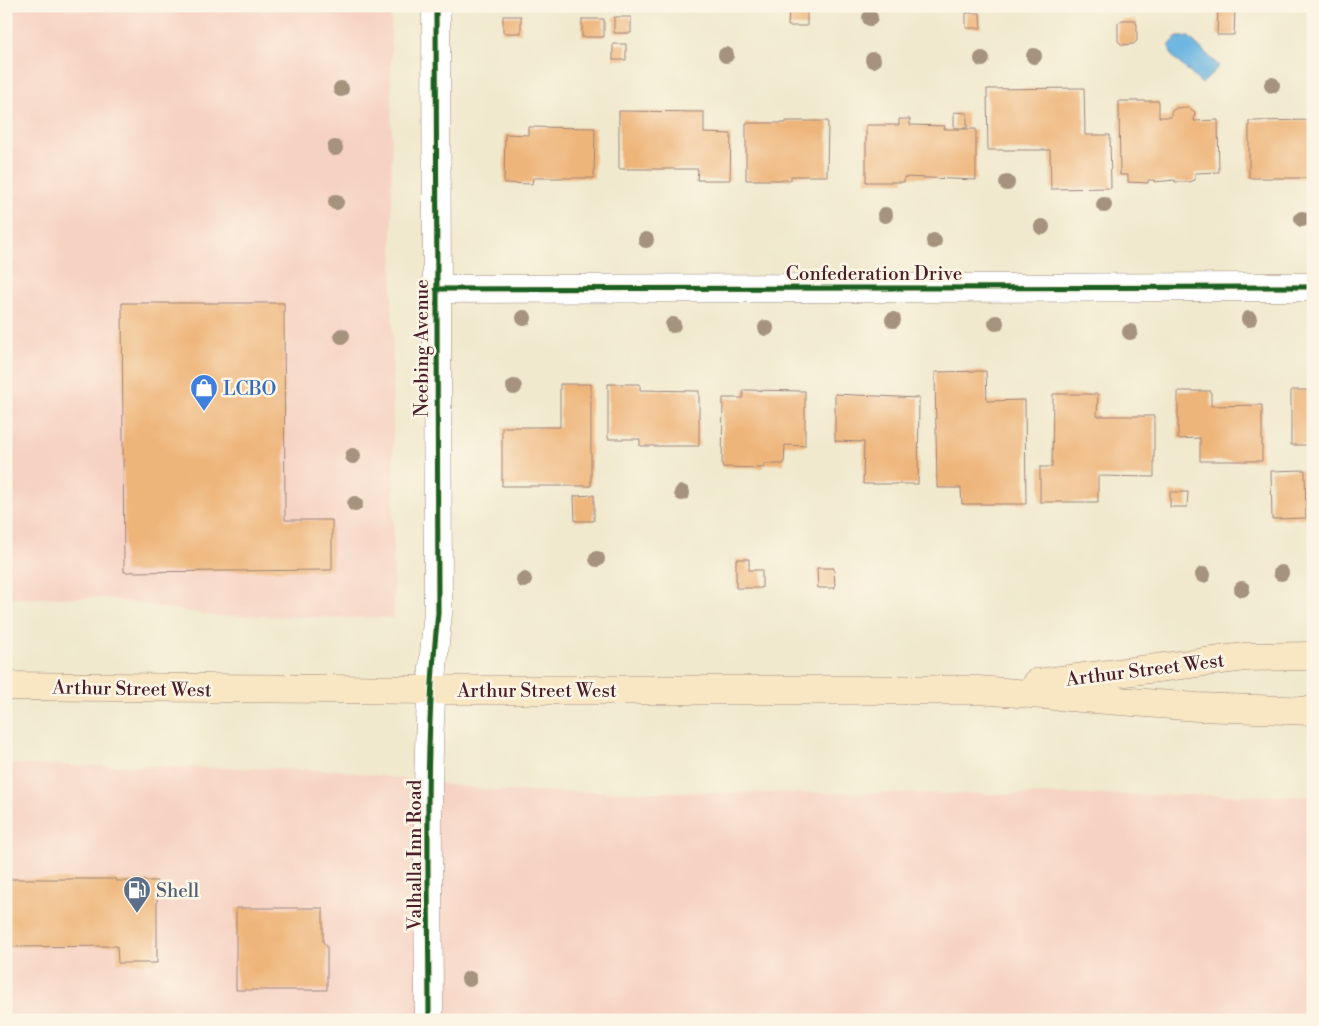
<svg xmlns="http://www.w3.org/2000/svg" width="1319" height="1026" viewBox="0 0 1319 1026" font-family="'Libre Bodoni',serif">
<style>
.built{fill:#f6d2c3}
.water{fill:#67b4e1;stroke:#586a86}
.building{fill:#eeb57a}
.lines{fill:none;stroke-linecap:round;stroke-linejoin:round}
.street-casing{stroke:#9d847c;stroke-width:29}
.secondary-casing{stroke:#9d847c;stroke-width:29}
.street{stroke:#fff;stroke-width:28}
.secondary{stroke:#f9e7c3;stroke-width:28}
.cycleway-casing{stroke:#fcf5e5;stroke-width:8}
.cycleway{stroke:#1b5e20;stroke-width:5}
.tree{fill:#a5937e}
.labels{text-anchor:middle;stroke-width:5;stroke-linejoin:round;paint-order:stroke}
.street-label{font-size:19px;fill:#4a1f2b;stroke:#fcf5e5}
.shop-label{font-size:19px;fill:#366cbe;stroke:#fcf5e5;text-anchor:start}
.service-label{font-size:19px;fill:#4e5e75;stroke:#fcf5e5;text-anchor:start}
</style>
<rect width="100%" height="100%" fill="#fcf5e5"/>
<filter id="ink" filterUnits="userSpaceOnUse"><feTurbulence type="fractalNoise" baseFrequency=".02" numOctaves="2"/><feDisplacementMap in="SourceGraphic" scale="10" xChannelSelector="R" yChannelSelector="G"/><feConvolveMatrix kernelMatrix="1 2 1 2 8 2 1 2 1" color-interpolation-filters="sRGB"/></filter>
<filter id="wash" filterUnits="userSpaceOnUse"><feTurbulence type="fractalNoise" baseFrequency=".0096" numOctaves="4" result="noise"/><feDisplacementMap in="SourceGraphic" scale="20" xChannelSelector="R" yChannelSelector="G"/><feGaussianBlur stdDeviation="1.12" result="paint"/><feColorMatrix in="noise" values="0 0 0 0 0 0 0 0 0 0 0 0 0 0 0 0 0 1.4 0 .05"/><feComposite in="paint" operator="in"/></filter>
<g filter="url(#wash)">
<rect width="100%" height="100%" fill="#f0e9cd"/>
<!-- built -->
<path class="built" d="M 6,6 L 391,6 L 394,618 L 215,616 L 106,598 L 6,598 Z
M 6,764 L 336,770 L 497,791 L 1313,796 L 1313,1020 L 6,1020 Z"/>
<!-- water -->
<path class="water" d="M 1177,37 L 1189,37 L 1219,66 L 1202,84 L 1172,56 L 1169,46 Z"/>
<g id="blocks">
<!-- building -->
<path class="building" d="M 1218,9 L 1235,10 L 1234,35 L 1217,35 Z
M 789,11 L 807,11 L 807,26 L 788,26 Z
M 966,13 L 980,13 L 981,28 L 966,28 Z
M 503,16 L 521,16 L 521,33 L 503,33 Z
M 614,17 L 631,17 L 631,33 L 614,33 Z
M 582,19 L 604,19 L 604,37 L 582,37 Z
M 1122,20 L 1135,20 L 1137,25 L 1137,41 L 1133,44 L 1122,45 L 1118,41 L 1118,23 Z
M 613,44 L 626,44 L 626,60 L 613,60 Z
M 1084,88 L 1085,135 L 1110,135 L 1111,188 L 1051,189 L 1050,150 L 988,150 L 987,89 Z
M 1119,101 L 1159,101 L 1159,117 L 1171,117 L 1171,112 L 1176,108 L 1188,107 L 1195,112 L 1194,121 L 1218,120 L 1219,172 L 1195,173 L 1195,180 L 1189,182 L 1175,182 L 1175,180 L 1154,182 L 1154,180 L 1148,180 L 1148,183 L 1128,182 L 1128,175 L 1120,175 Z
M 619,111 L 704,112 L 704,133 L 731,134 L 730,180 L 697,180 L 698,169 L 619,169 Z
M 954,112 L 967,113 L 967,128 L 954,128 Z
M 899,119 L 910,119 L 910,125 L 945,126 L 944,129 L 976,129 L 976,180 L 904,177 L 904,182 L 866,182 L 866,125 L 899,125 Z
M 1313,120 L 1313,178 L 1249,178 L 1249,121 Z
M 786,121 L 828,121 L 827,176 L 791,176 L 791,180 L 746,180 L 746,123 L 786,123 Z
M 528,127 L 595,128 L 594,178 L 533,178 L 532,184 L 504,183 L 505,134 L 528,135 Z
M 122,303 L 284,303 L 285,520 L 332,520 L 332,570 L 124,572 Z
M 986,371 L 987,401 L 1025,400 L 1026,504 L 962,504 L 961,488 L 937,488 L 935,372 Z
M 560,384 L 591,384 L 591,486 L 502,486 L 502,427 L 560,427 Z
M 608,384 L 640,384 L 640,390 L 699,391 L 699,446 L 640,446 L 640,439 L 608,439 Z
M 743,390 L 805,391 L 805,446 L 785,445 L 784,464 L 764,464 L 764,468 L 722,467 L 723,398 L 743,398 Z
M 1291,390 L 1313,390 L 1313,445 L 1291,445 Z
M 1178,391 L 1211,391 L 1211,406 L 1262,405 L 1262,461 L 1200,461 L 1200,438 L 1178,439 Z
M 835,394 L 919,398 L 918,484 L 863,484 L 864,442 L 835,441 Z
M 1053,394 L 1098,394 L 1097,416 L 1154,416 L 1154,477 L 1098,476 L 1098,502 L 1040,502 L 1040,467 L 1052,467 Z
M 1305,470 L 1306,518 L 1272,519 L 1271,471 Z
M 1170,492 L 1188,492 L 1187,507 L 1170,507 Z
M 594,495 L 594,521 L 575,521 L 574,496 Z
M 736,559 L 749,559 L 749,570 L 762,570 L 762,588 L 736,588 Z
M 817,568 L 834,568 L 835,588 L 818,588 Z
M 6,879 L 116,879 L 116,881 L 157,881 L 157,963 L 118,963 L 117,946 L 6,947 Z
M 236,908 L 323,908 L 323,942 L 327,946 L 327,990 L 236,990 Z"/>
</g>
</g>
<g filter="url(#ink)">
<use href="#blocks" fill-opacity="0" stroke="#9d847c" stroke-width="1"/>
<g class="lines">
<defs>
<path id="street" d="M 436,289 L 1313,287
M 429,1020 C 429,884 423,748 438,613 L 436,6"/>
<path id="secondary" d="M 1037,683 L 1245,657 L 1313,656
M 6,686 L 431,690 L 978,690 L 1197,707 L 1313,711"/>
</defs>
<!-- street casing -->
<use href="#street" class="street-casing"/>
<!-- secondary casing -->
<use href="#secondary" class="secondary-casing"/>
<!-- street -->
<use href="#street" class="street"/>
<!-- secondary -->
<use href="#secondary" class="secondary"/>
<defs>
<path id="cycleway" d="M 436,289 L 1313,287
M 429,1020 C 429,884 423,748 438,613 L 436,6"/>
</defs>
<!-- cycleway casing -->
<use href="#cycleway" class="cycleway-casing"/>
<!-- cycleway -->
<use href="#cycleway" class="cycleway"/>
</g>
<!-- trees -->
<g class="tree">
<circle cx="870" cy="18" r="8"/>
<circle cx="726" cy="55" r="8"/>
<circle cx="1034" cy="56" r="8"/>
<circle cx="982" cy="59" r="8"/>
<circle cx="873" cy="60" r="8"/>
<circle cx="1272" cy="85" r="8"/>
<circle cx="341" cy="89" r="8"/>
<circle cx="335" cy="148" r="8"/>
<circle cx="1007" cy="183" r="8"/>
<circle cx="336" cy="202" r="8"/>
<circle cx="1104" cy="205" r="8"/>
<circle cx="885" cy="215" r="8"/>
<circle cx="1302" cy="219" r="8"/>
<circle cx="1042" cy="227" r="8"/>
<circle cx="646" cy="240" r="8"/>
<circle cx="934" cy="241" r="8"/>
<circle cx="524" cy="318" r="8"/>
<circle cx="1249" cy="319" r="8"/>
<circle cx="893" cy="320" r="8"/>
<circle cx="996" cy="323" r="8"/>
<circle cx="673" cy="325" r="8"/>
<circle cx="766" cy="328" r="8"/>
<circle cx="1130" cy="332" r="8"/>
<circle cx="342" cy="336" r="8"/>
<circle cx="514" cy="387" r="8"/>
<circle cx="353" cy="456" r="8"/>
<circle cx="682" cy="493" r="8"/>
<circle cx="355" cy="504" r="8"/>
<circle cx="597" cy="559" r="8"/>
<circle cx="1281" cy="573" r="8"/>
<circle cx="1203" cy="575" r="8"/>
<circle cx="524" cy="580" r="8"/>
<circle cx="1242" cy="589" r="8"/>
<circle cx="469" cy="979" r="8"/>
</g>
</g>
<!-- icons -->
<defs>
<symbol id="shop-pin" viewBox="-11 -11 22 30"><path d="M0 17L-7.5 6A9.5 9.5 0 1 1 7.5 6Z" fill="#3f7fe0" stroke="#fcf5e5"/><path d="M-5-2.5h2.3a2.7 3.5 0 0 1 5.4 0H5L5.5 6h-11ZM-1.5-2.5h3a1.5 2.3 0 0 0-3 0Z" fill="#fff"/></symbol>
<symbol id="fuel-pin" viewBox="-11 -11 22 30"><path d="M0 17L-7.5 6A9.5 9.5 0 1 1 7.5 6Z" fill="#5c6f8a" stroke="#fcf5e5"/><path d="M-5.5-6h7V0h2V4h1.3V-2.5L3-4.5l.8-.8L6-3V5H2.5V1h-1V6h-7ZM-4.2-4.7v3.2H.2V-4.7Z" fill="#fff"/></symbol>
</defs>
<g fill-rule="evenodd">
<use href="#shop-pin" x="188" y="372" width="32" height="43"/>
<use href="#fuel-pin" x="121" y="874" width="32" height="43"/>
</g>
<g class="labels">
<!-- street labels -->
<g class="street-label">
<text x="874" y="280">Confederation Drive</text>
<text transform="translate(421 348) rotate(-90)" y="7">Neebing Avenue</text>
<text transform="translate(1145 669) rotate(-7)" y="7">Arthur Street West</text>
<text transform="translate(132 688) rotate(1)" y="7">Arthur Street West</text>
<text x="537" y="697">Arthur Street West</text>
<text transform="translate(414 855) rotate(-90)" y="7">Valhalla Inn Road</text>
</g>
<!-- shop labels -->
<g class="shop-label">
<text x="223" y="395">LCBO</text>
</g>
<!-- service labels -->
<g class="service-label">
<text x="156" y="897">Shell</text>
</g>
</g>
<!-- margin -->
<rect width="1319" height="1026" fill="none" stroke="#fcf5e5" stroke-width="25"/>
</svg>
